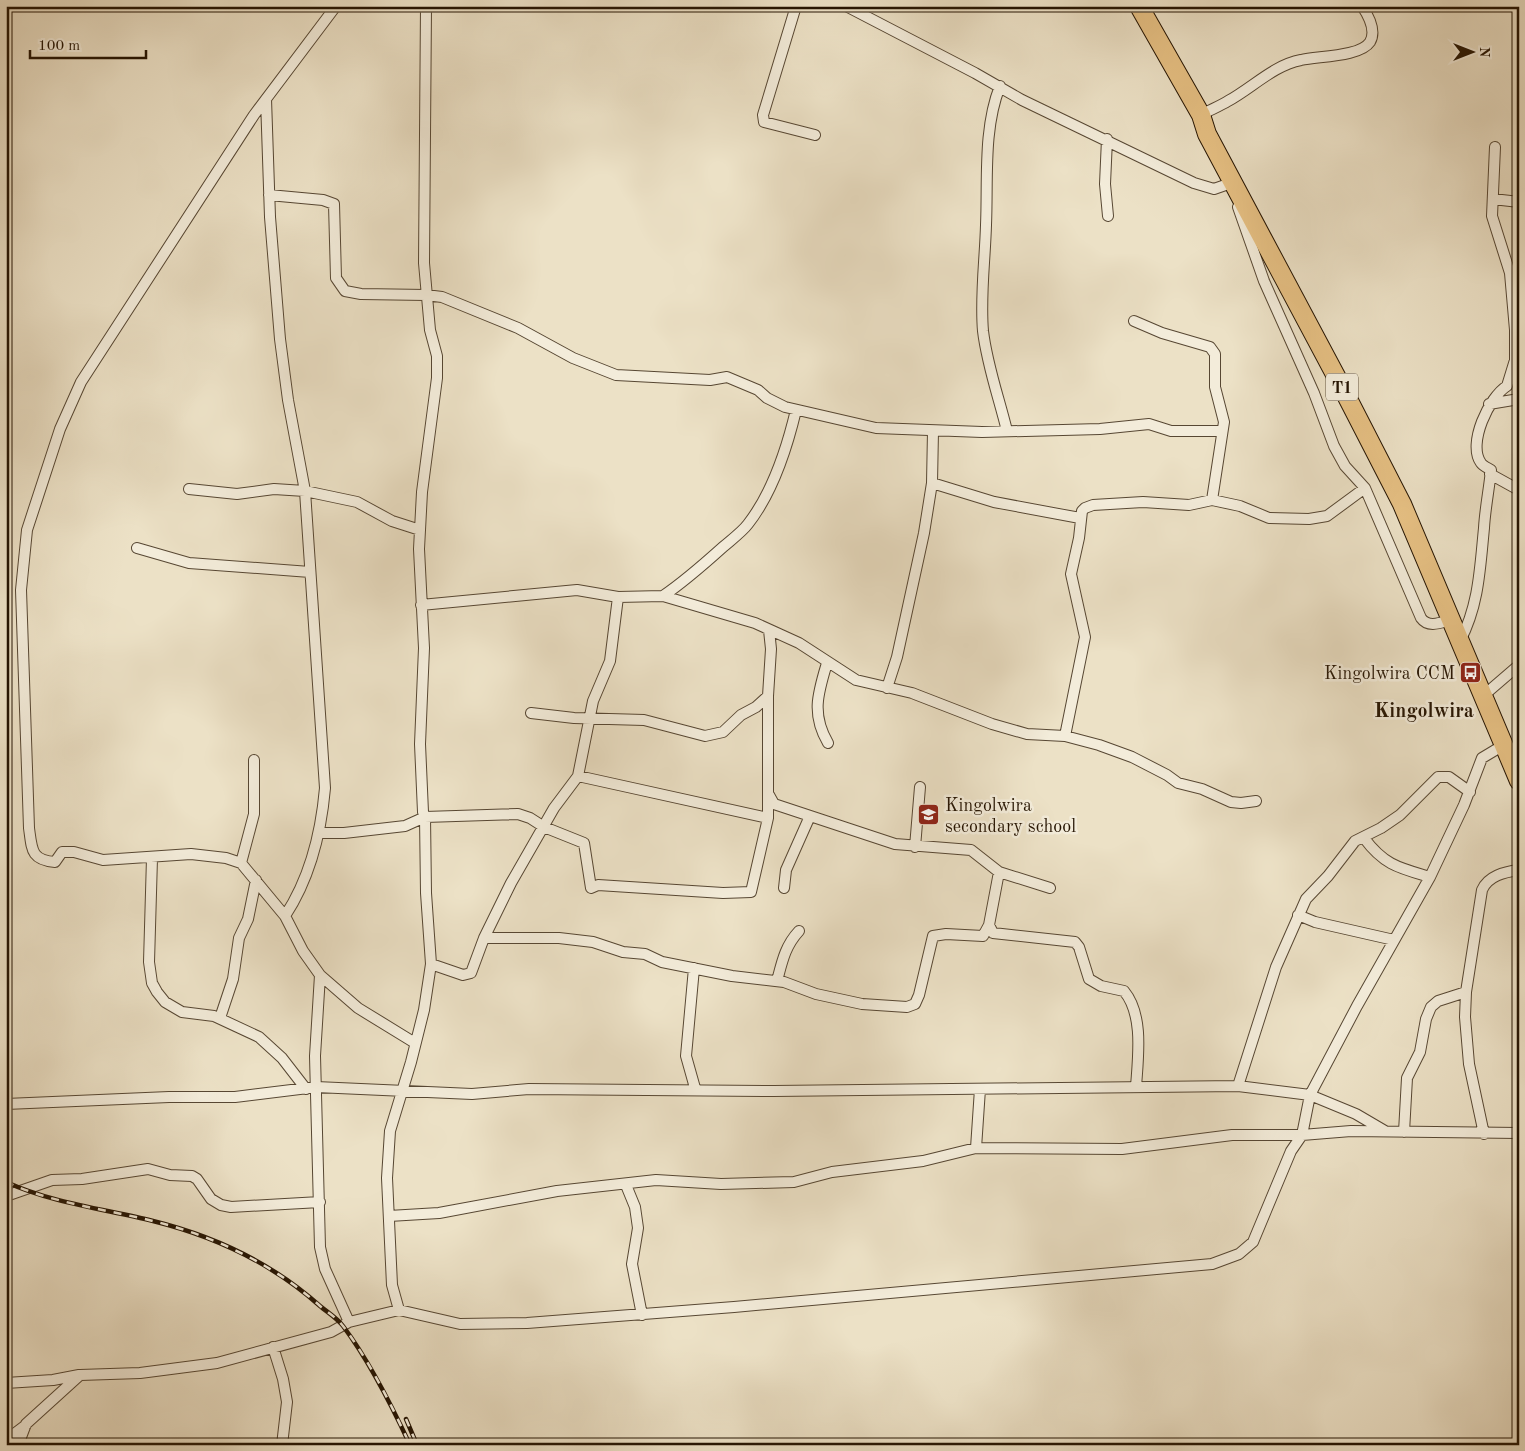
<svg xmlns="http://www.w3.org/2000/svg" width="1525" height="1451" viewBox="0 0 1525 1451" font-family="'Old Standard TT',serif">
<style>
.lines{fill:none;stroke-linecap:round;stroke-linejoin:round}
.street-casing{stroke:#574733;stroke-width:12}
.highway-casing{stroke:#251402;stroke-width:20}
.street{stroke:#f3ecda;stroke-width:10}
.highway{stroke:#e6c083;stroke-width:18}
.rail-casing{stroke:#251402;stroke-width:4.5}
.rail{stroke:#f3ecda;stroke-width:2.5;stroke-dasharray:8;stroke-linecap:butt}
.labels{text-anchor:middle;stroke-width:5;stroke-linejoin:round;paint-order:stroke}
.shield{fill:#f3ecda;stroke:#635543;stroke-width:1}
.shield-label{font-size:16px;font-weight:bold;fill:#251402}
.poi-label{font-size:18px;fill:#251402;stroke:#f3ecda;text-anchor:end}
.quarter-label{font-size:20px;font-weight:bold;fill:#251402;stroke:#f3ecda}
</style>
<rect width="100%" height="100%" fill="#ece1c6"/>
<filter id="stains"><feTurbulence type="fractalNoise" baseFrequency=".004" numOctaves="4"/><feColorMatrix values="0 0 0 0 .2 0 0 0 0 .09 0 0 0 0 .02 0 0 0 .5 -.17"/></filter>
<radialGradient id="worn" r=".72"><stop offset=".6" stop-color="#630" stop-opacity="0"/><stop offset="1" stop-color="#630" stop-opacity=".3"/></radialGradient>
<g class="lines">
<defs>
<path id="street" d="M 336,6 L 254,115 L 81,382 L 60,429 L 27,530 L 21,590 L 29,828 C 32,850 31,860 55,862 L 62,852 L 74,852 L 103,860 L 191,854 L 226,858 L 241,863 L 285,916 L 303,951 L 320,975 L 358,1008 L 415,1043
M 796,6 L 763,115 L 764,122 L 815,135
M 846,6 L 975,73 L 1022,100 L 1194,183 L 1214,189 L 1234,182
M 1000,86 C 983,129 988,180 986,225 C 985,261 980,296 983,331 C 987,365 999,398 1007,431
M 266,99 L 270,217 L 280,339 L 288,400 L 305,491 L 325,788 C 321,834 310,878 285,916
M 1201,115 C 1210,110 1220,106 1228,101 C 1252,88 1274,65 1301,60 C 1318,56 1360,57 1370,42 C 1377,30 1368,15 1362,6
M 1107,139 L 1105,184 L 1108,216
M 269,195 L 323,200 L 334,204 L 336,278 L 345,291 L 361,294 L 426,295 L 442,297 L 518,328 L 573,358 L 616,375 L 710,380 L 727,377 L 758,390 L 767,398 L 785,407 L 876,428 L 982,432 L 1100,429 L 1149,424 L 1171,431 L 1222,431
M 1493,199 L 1519,202
M 1238,207 L 1264,281 L 1314,393 L 1334,446 L 1345,466 L 1365,488 L 1421,618 C 1428,628 1440,623 1450,620
M 1134,321 L 1162,333 L 1210,347 L 1215,354 L 1215,387 L 1224,422 L 1212,500
M 1489,404 L 1519,399
M 1490,474 L 1519,490
M 932,483 L 994,502 L 1080,518
M 189,489 L 237,494 L 274,489 L 305,491 L 357,502 L 392,521 L 420,530
M 137,548 L 189,563 L 310,572
M 663,596 C 685,581 703,565 723,547 C 731,540 742,532 748,524 C 773,492 787,448 796,410
M 421,605 L 577,590 L 618,597 L 663,596 L 755,623 L 799,643 L 856,680 L 912,693 L 992,724 L 1027,734 L 1065,736 L 1099,745 L 1132,757 L 1167,775 L 1178,783 L 1202,789 L 1231,802 L 1241,803 L 1256,801
M 1460,641 C 1479,605 1480,568 1484,528 C 1485,509 1489,490 1491,470 C 1488,468 1483,466 1481,463 C 1467,444 1489,397 1507,386 L 1515,360 L 1515,330 L 1510,273 L 1492,216 L 1495,147
M 827,663 C 818,693 811,714 828,743
M 887,688 L 897,657 L 924,533 L 932,483 L 933,431
M 1483,696 L 1519,665
M 531,713 L 574,718 L 644,720 L 705,736 L 723,732 L 741,715 L 756,707 L 768,696
M 1065,736 L 1085,637 L 1071,574 L 1079,538 L 1082,511 L 1085,508 L 1093,505 L 1143,502 L 1189,505 L 1212,500 L 1240,506 L 1269,518 L 1309,519 L 1327,516 L 1365,488
M 578,776 L 768,818
M 769,795 L 774,804 L 895,844 L 971,850 L 999,872 L 1050,888
M 319,833 L 344,833 L 405,826 L 425,817 L 518,814 L 530,818 L 544,827 L 584,843 L 591,888 L 598,885 L 723,893 L 751,892 L 768,818 L 768,696 L 771,649 L 769,630
M 1364,838 C 1384,865 1399,868 1430,877
M 915,847 L 920,787
M 152,858 L 149,962 L 152,983 L 157,992 L 165,1002 L 182,1012 L 214,1016 L 259,1037 L 282,1058 L 306,1089
M 241,863 L 254,814 L 254,760
M 784,888 L 786,870 L 810,816
M 1298,915 L 1315,922 L 1394,940
M 989,925 L 993,933 L 1075,942 L 1079,947 L 1089,979 L 1101,986 L 1124,991 C 1144,1015 1138,1057 1136,1087
M 484,938 L 559,938 L 593,942 L 623,952 L 645,954 L 662,962 L 732,976 L 784,982 L 816,994 L 862,1004 L 907,1007 L 915,1004 L 919,995 L 933,936 L 946,934 L 983,936 L 989,925 L 999,872
M 431,964 L 463,975 L 471,973 L 484,938 L 511,883 L 554,808 L 578,776 L 593,701 L 610,661 L 618,597
M 694,968 L 686,1056 L 695,1088
M 320,975 L 315,1056 L 320,1247 L 325,1269 L 349,1322
M 777,981 C 782,962 785,946 799,931
M 220,1018 L 233,979 L 239,938 L 248,919 L 256,880
M 1238,1086 L 1276,967 L 1306,899 L 1328,876 L 1355,841 L 1381,828 L 1400,815 L 1438,777 L 1449,777 L 1470,792
M 6,1104 L 169,1097 L 235,1097 L 316,1087 L 472,1094 L 529,1089 L 774,1091 L 1238,1086 L 1310,1095 L 1356,1114 L 1385,1131
M 1404,1132 L 1407,1078 L 1420,1052 L 1426,1019 L 1431,1007 L 1438,1001 L 1466,992
M 1484,1134 L 1469,1064 L 1465,1017 L 1466,992 L 1482,890 C 1488,876 1504,872 1519,870
M 976,1148 L 980,1089
M 626,1185 L 635,1207 L 638,1228 L 632,1264 L 642,1315
M 6,1196 L 52,1180 L 82,1179 L 148,1169 L 170,1175 L 192,1176 L 197,1179 L 211,1199 L 221,1205 L 231,1207 L 320,1202
M 389,1216 L 439,1213 L 557,1191 L 656,1180 L 721,1184 L 794,1182 L 832,1172 L 923,1161 L 976,1148 L 1122,1149 L 1232,1135 L 1302,1135 L 1310,1095 L 1357,1006 L 1430,877 L 1464,805 L 1482,758 L 1502,746
M 399,1310 L 392,1285 L 387,1178 L 390,1131 L 411,1062 L 424,1010 L 431,964 L 426,893 L 425,817 L 423,812 L 420,744 L 424,648 L 419,549 L 422,492 L 437,378 L 437,356 L 430,330 L 424,263 L 426,6
M 273,1347 L 283,1379 L 287,1402 L 282,1445
M 6,1383 L 53,1380 L 79,1375
M 6,1440 L 26,1425
M 18,1445 L 26,1424 L 80,1375 L 140,1373 L 217,1363 L 331,1332 L 349,1322 L 399,1310 L 460,1324 L 527,1323 L 734,1307 L 1212,1264 L 1239,1254 L 1253,1242 L 1291,1151 L 1302,1135 L 1351,1131 L 1519,1133"/>
<path id="highway" d="M 1139,6 L 1201,115 L 1207,134 L 1346,395 L 1402,504 L 1519,781"/>
</defs>
<!-- street casing -->
<use href="#street" class="street-casing"/>
<!-- highway casing -->
<use href="#highway" class="highway-casing"/>
<!-- street -->
<use href="#street" class="street"/>
<!-- highway -->
<use href="#highway" class="highway"/>
<defs>
<path id="rail" d="M 6,1182 C 52,1203 104,1209 153,1221 C 214,1236 273,1264 320,1306 C 327,1312 337,1318 343,1326 C 370,1362 391,1404 410,1445
M 406,1419 L 417,1445"/>
</defs>
<!-- rail casing -->
<use href="#rail" class="rail-casing"/>
<!-- rail -->
<use href="#rail" class="rail"/>
</g>
<!-- icons -->
<defs>
<symbol id="bus-square" viewBox="-11 -11 22 22"><rect x="-9" y="-9" width="18" height="18" rx="4" fill="#8f2418" stroke="#f3ecda"/><path d="M-5-6H5V4H4V6H2V4H-2V6H-4V4H-5ZM-3.5-4V0h7V-4ZM-3.5 1.2v1.5H-2V1.2ZM2 1.2v1.5H3.5V1.2Z" fill="#fff"/></symbol>
<symbol id="school-square" viewBox="-11 -11 22 22"><rect x="-9" y="-9" width="18" height="18" rx="4" fill="#8f2418" stroke="#f3ecda"/><path d="M0-5L7-2L0 1L-7-2ZM-4 1L0 2.5L4 1V4Q0 6-4 4Z" fill="#fff"/></symbol>
</defs>
<g fill-rule="evenodd">
<use href="#bus-square" x="1458" y="660" width="25" height="25"/>
<use href="#school-square" x="916" y="802" width="25" height="25"/>
</g>
<g class="labels">
<!-- shield labels -->
<rect class="shield" x="1326" y="373.5" width="32" height="27" rx="4"/>
<g class="shield-label">
<text x="1342" y="393">T1</text>
</g>
<!-- poi labels -->
<g class="poi-label">
<text x="1455" y="679">Kingolwira CCM</text>
<text x="945" y="811" text-anchor="start">Kingolwira<tspan x="945" dy="21">secondary school</tspan></text>
</g>
<!-- quarter labels -->
<g class="quarter-label">
<text x="1424" y="717">Kingolwira</text>
</g>
</g>
<!-- margin -->
<rect width="1525" height="1451" fill="none" stroke="#ece1c6" stroke-width="25"/>
<rect x="8" y="8" width="1510" height="1436" fill="none" stroke="#251402" stroke-width="2.5"/>
<rect x="12" y="12" width="1500" height="1426" fill="none" stroke="#251402"/>
<!-- north arrow -->
<g transform="translate(1472 52) rotate(90)" stroke="#f3ecda" stroke-width="4" paint-order="stroke">
<path d="M0-4L9 19L0 12L-9 19Z" fill="#251402"/>
<text y="-8" font-size="14" font-weight="bold" text-anchor="middle" fill="#251402">N</text>
</g>
<!-- scale -->
<path d="M30 50v8h116v-8" fill="none" stroke="#251402" stroke-width="2.5"/>
<text x="38" y="50" font-size="15" fill="#251402" stroke="#f3ecda" stroke-width="4" paint-order="stroke">100 m</text>
<rect width="100%" height="100%" filter="url(#stains)"/>
<rect width="100%" height="100%" fill="url(#worn)"/>
</svg>
